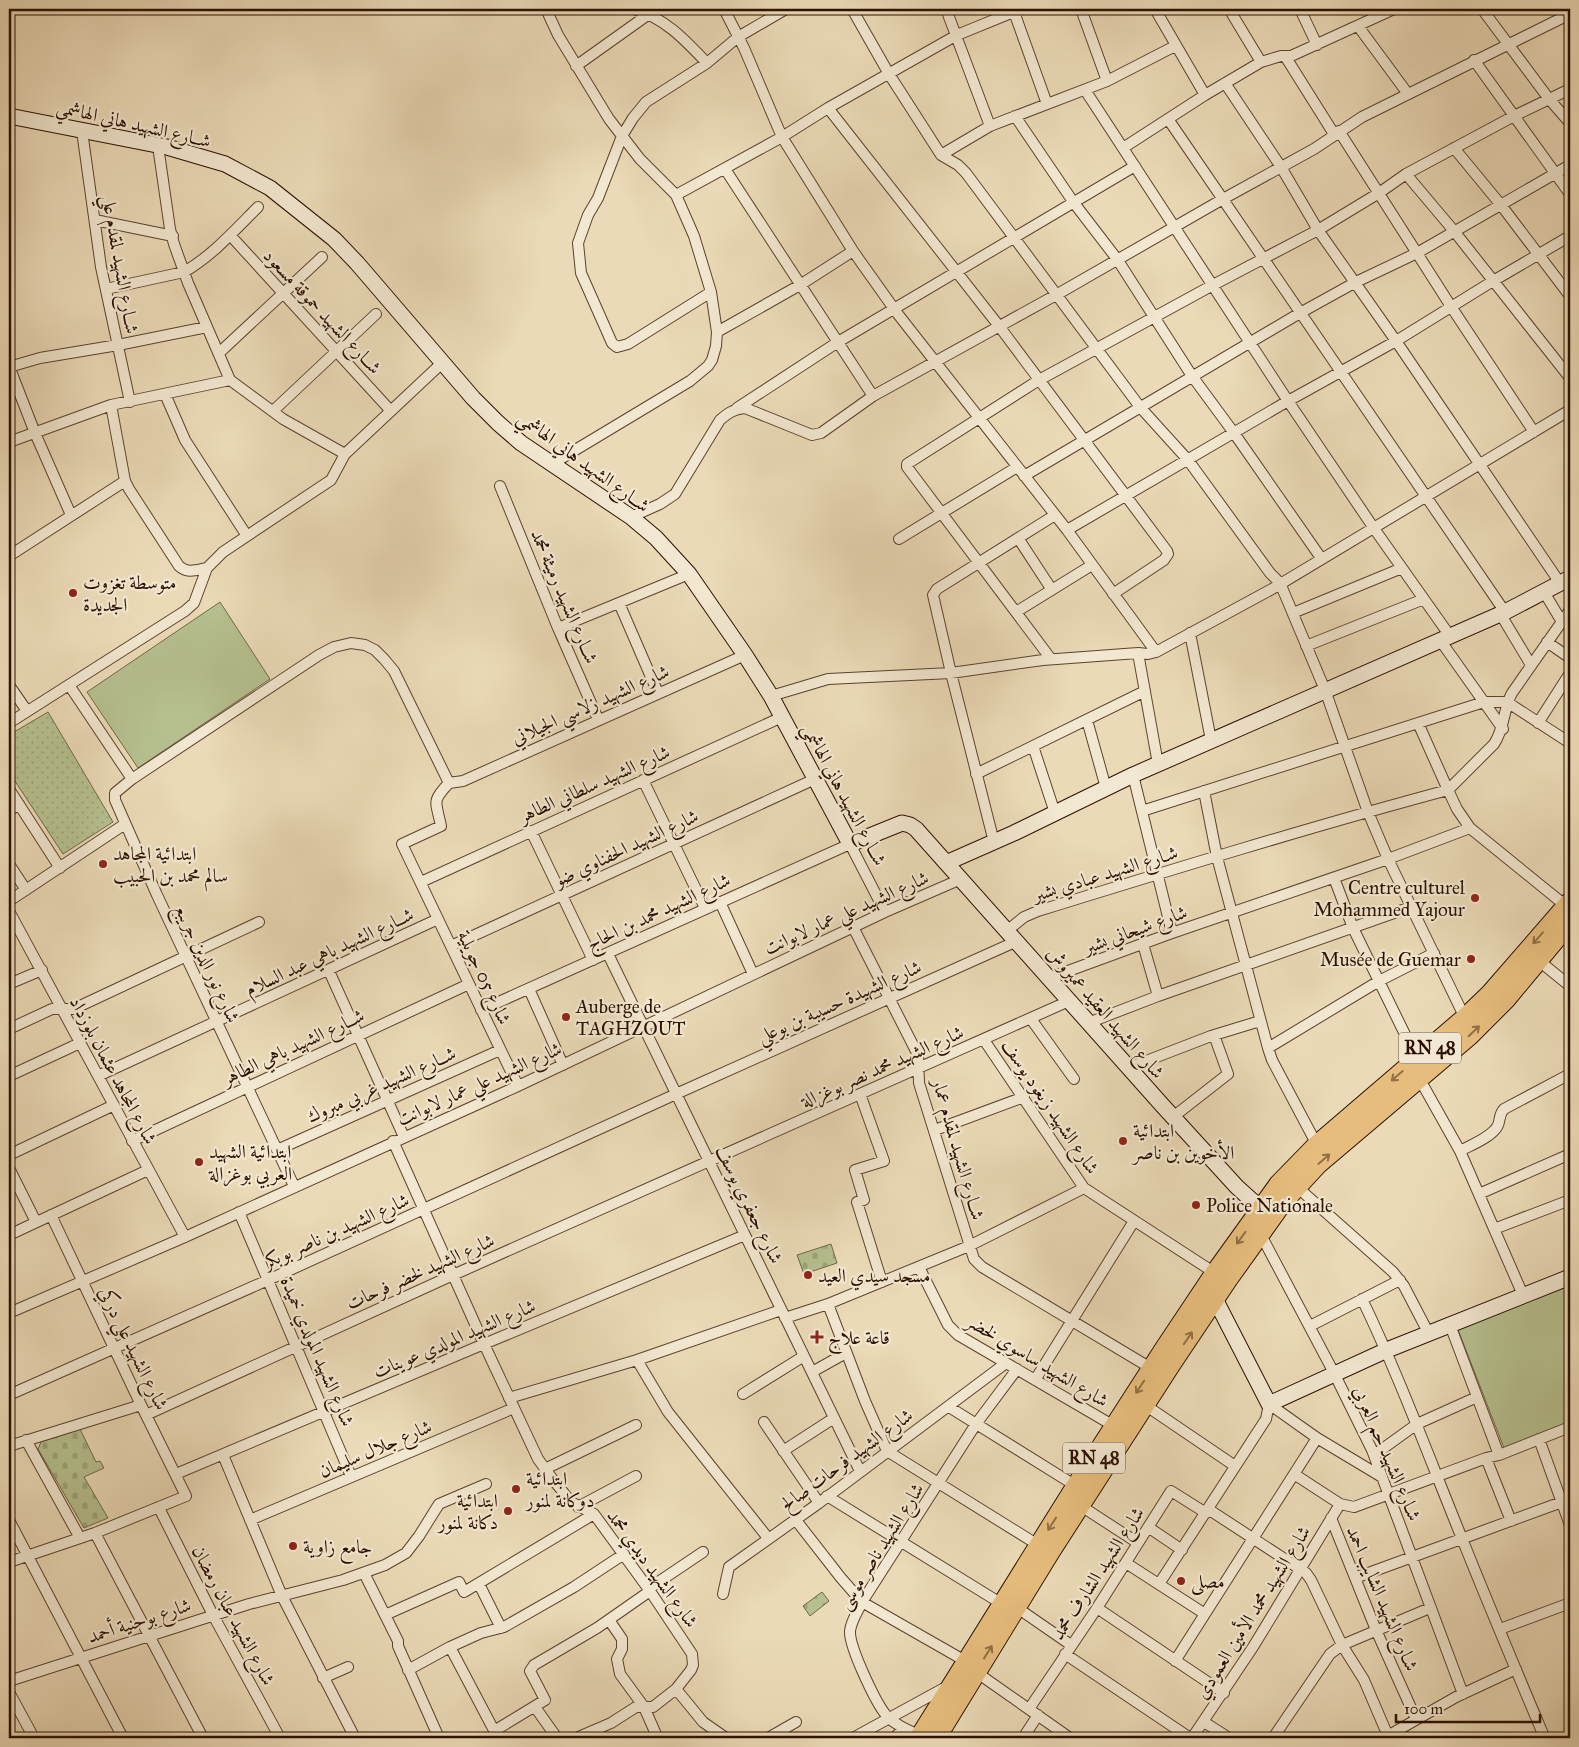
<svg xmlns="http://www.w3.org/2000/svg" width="1579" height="1747" viewBox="0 0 1579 1747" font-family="'IM FELL Great Primer',Amiri,serif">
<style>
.cemetery{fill:url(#cemetery-stones);stroke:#706848}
.park{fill:#b6c08f;stroke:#706848}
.garden{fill:url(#garden-dots);stroke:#706848}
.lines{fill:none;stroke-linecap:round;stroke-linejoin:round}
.street-casing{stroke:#5b422e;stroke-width:12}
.secondary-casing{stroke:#2b1000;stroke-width:17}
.highway-casing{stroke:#2b1000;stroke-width:21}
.street{stroke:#f2e7d0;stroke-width:10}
.secondary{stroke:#f2e7d0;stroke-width:15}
.highway{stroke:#e6bd7c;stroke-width:19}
.oneway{stroke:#926f44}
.poi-dot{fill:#8f2418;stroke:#f2e7d0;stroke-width:2}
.labels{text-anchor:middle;stroke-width:4.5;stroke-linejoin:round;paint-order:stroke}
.shield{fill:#f2e7d0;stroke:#67503e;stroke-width:1}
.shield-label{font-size:18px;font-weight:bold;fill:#2b1000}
.street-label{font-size:19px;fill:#2b1000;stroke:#f2e7d0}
.poi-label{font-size:19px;fill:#2b1000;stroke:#f2e7d0;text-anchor:start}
</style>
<defs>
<pattern id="cemetery-stones" width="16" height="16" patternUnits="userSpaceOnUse" patternTransform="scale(1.25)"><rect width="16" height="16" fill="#b6c08f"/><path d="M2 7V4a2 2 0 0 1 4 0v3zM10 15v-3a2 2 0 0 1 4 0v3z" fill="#9da47a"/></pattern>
<pattern id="garden-dots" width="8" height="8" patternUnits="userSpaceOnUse" patternTransform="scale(1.25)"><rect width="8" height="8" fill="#b6c08f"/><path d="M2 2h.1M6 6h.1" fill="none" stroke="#9da47a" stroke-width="1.8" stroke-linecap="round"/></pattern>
</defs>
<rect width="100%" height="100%" fill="#ebdab7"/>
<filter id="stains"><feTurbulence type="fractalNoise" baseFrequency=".004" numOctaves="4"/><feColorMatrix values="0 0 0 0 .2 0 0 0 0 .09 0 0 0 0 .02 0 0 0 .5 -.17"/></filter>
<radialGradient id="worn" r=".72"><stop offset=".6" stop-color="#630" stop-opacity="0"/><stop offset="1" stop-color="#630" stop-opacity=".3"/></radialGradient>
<!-- cemetery -->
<path class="cemetery" d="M 831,1244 L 837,1263 L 804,1274 L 797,1255 Z
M 80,1429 L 96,1462 L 100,1461 L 104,1468 L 84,1477 L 108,1518 L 84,1528 L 38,1449 L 41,1442 Z
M 822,1592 L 829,1601 L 810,1616 L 803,1606 Z"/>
<!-- park -->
<path class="park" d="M 220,602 L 270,679 L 138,768 L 87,692 Z
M 1570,1284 L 1570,1422 L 1504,1448 L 1457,1327 Z"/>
<!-- garden -->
<path class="garden" d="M 48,712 L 113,822 L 63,854 L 9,772 L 9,735 Z"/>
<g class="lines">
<defs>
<path id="street" d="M 546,9 L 558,35 L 609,119 L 640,159 L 676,195 L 694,236 L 711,292 L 717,332 L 716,346 L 712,360 L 708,366 L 690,381 L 552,464
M 634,9 C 666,19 684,39 707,63
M 724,9 L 744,48 L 782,137 L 853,251 L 897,313 L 1067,530 L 1156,652
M 852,9 L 889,74 L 941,155 L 958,165 L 966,173 L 1140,407 L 1188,460 L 1270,573 L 1280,583 L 1325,690 L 1368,812 L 1388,859 L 1172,933 L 1049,978
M 946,9 L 990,126
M 1013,9 L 1047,104
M 1081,9 L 1107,81
M 1155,9 L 1205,95
M 1229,9 L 1261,62
M 1300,9 L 1317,45
M 1482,9 L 1549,99 L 1570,123
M 1358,26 L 1408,94
M 1285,56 L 1334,134
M 1474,60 L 1570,194
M 576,66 L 649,14 L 653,9
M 1570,89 L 1514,116 L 1406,174 L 1454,231 L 1570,378
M 1085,90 L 1288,401 L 1373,527 L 1450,636
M 828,108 L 999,326 L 1167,551 L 1168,554 L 1164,560 L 1113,594
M 1015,116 L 1074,203 L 1117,259 L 1192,376 L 1234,433 L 1321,558
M 1168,119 L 1505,612 L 1504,620 L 1531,665
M 82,131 L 101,267 L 130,402
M 1339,131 L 1452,308 L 1534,432
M 158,146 L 170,229 L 174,244 L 188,283 L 230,380 L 283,419 L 345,454
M 1123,148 L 1205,95 L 1261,62 L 1281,56 L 1291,56 L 1394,9
M 1454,148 L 1501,205 L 1570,296
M 941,155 L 990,126 L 1107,81 L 1175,46
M 725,169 L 873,396
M 1406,174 L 1379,193 L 1318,230 L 1396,341 L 1560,583
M 676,195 L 782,137 L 828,108 L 957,35 L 1021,9
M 95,220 L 173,236
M 230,235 L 390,410
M 106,289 L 184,272 C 212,256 235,230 258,207
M 711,292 L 628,344 L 617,347 L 612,343 L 581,273 L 578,243 L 588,215 L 598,198 L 622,136 L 633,118 L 646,102 L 707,63 L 738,37 L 786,9
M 717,332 L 800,285 L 853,251
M 219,353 L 322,257
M 9,366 L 35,433 L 71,515
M 9,367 L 40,358 L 118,345 L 207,327
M 165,394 L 185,440 L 247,536
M 111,405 L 125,481 L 129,489 L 179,566 C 188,574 196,570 207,568
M 737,408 L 838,342 L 1135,166
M 273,411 L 376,314
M 9,442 L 111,405 L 230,380
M 1024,476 L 1300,313 L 1356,282 L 1417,253 L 1570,165
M 500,486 L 558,628 L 598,719
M 631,517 L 660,504 L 675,494 L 720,420 C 728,413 734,409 745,408 L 812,435 L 821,433 L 873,396 L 1056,295 L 1223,199 L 1314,149 L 1362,117 L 1570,14
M 1067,530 L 1288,401 L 1396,341 L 1493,281 L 1570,236
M 1018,538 L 1052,590
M 899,539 L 1017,467
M 9,556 L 125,481
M 1544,592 L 1562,622
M 619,603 L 658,693
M 1016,612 L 1092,565
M 1293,613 L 1402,568
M 558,628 L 689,574
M 1190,633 L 1211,740
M 1440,640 L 1503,729
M 1547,642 L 1570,658
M 1306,646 L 1424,599
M 1138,653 L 1158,764
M 1051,659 L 907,467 L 907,464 L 1039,380 L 1213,285 L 1318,230 L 1281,167 L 1225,83
M 9,685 L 27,711
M 69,685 L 132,779 L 115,793 L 115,800 L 157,895 L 294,1186
M 771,696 L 828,679 L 951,673 L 1043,660 L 1138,653 L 1148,654 L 1156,652 L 1272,589 L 1570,410
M 1087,720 L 1106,788
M 9,723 L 185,611 L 194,603 L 207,568 L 223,552 L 331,480 L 345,454 L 442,363
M 1538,723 L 1570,673
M 1033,746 L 1055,813
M 976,774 L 1145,691
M 1133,775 L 1172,933
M 132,779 L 319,655 L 334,647 L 351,643 L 365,645 L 375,650 L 384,659 L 394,671 L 449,783
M 643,780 L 705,908
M 449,783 C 431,802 436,801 441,826 L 402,844 L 518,1086
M 449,783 L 463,781 L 745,655
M 9,789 L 60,868
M 1204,791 L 1217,857 L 1268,1048 L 1272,1060 L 1317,1145
M 9,811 L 19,804
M 1142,811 L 1484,702 L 1507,702 L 1570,743
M 531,831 L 593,960
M 994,842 L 951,673 L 933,595 L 937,589 L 1055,515
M 9,864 L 26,890
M 1334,878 L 1353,928 L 1417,1059
M 421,882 L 782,717
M 9,901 L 125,824
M 720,902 L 753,974
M 1566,906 L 1470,828 L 1457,809 L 1448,790 L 1494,744 C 1505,728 1503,709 1512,693 L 1570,610
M 9,911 L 185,1237
M 853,927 L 918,1055 L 919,1083 L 974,1259 L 982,1267 L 1154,1370
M 1008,930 L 1024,917 L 1038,911 C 1174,869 1310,827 1448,790 L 1418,723
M 1143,944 L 1158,996
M 451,946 L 815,779
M 608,954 L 860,1471
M 1538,960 L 1570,986
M 329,971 L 404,1137
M 9,984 L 42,970
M 529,989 L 563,1065
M 481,1010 L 850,844 L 885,912
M 1465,1018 L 1388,859 L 1470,828
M 1031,1019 L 1074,1079
M 1088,1023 L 1158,996 L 1411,907
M 9,1029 L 52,1009 L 73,1009 L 80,1006 L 259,922
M 984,1040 L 1084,1188 L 1215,1273
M 1268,1048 L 1379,981 L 1434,953
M 1128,1068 L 1211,1036 L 1260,1021
M 9,1076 L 80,1043
M 98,1076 L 438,919
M 1419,1078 L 1460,1151 L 1523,1295
M 860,1094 L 884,1161 L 855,1170 L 864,1200 L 857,1202 L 882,1282
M 1173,1117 L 1228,1074 L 1214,1035
M 935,1130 L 1024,1097
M 132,1141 L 469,984
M 393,1141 L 484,1344 L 538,1459 L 551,1477 L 571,1502 L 594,1514 L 650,1591 L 692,1654 L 693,1665 L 691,1670 L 676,1689 L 653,1707 L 636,1707 L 611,1723 L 576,1738
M 277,1150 L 500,1050
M 1460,1151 C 1471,1145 1490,1138 1497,1127 C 1501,1121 1498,1115 1504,1109 L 1570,1074
M 9,1155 L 114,1105
M 9,1168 L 36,1222
M 1296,1186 L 1393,1272 L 1404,1286 L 1429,1334
M 1479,1194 L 1570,1154
M 239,1212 L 351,1476
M 1494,1229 L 1570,1200
M 9,1235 L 148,1170
M 1261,1235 L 1334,1373 L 1372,1450 L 1463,1694
M 919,1267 L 948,1325 L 958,1335 L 1114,1426
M 1362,1299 C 1400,1378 1430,1460 1463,1541 C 1489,1606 1516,1670 1543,1734
M 828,1304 L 865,1401 L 887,1451 L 1043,1548
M 9,1313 L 185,1237 L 518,1086 L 885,912 L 961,879
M 785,1318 L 828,1304 L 969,1246 L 1084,1188
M 1450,1325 L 1499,1455
M 1310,1326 L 1400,1280
M 637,1360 L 668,1412 L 768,1538
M 812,1372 L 846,1353
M 1035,1380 L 1134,1221
M 743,1394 L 804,1356
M 9,1395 L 268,1280 L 676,1094 L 1017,941
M 509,1398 L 637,1360 L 781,1310
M 1145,1405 L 1235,1466
M 949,1407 L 1076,1486
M 146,1415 L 453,1275 L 1069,1001
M 764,1422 L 819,1503
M 1539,1439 L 1570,1525
M 26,1440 L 80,1538
M 9,1446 L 141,1405
M 783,1451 L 834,1418
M 223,1455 L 282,1596 L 355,1738
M 1374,1455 L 1417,1424 L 1477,1397
M 1486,1458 L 1511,1521
M 545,1469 L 636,1425
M 176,1474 L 484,1344 L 745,1235
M 1294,1474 L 1340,1504 L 1354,1507 L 1486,1458 L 1499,1455 L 1570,1427
M 827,1496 L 1002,1604
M 1081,1506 L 1138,1543
M 578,1507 L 636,1476
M 159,1508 L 213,1615 L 280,1738
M 1208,1509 L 1306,1573 L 1311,1580 L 1342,1645 L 1364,1680 L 1388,1736
M 1331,1518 L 1376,1630 L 1416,1719
M 795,1519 L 841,1578 L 862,1602 L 967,1662
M 9,1520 L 123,1738
M 250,1520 L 514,1408
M 1148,1527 L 1182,1550
M 95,1533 L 203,1738
M 9,1562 L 95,1533 L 186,1496 L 141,1405 L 51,1215
M 1126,1563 L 1205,1614
M 364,1573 L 398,1641 L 398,1646 L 439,1738
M 1355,1578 L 1570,1499
M 479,1584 L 501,1628
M 1159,1584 L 1266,1419 L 1269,1404 L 1317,1438 L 1382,1477
M 648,1589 L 703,1552
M 723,1594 L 729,1567 L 819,1503 L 1006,1363
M 1016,1607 L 1071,1645
M 1097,1608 L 1224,1693
M 385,1615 L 459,1582 L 464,1592 L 594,1514
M 609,1620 L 622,1639 L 622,1649 L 617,1659 L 620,1674 L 644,1707 L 655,1732 L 651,1738
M 1500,1629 L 1570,1603
M 450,1647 L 498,1738
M 1065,1654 L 1190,1738
M 1175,1661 L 1317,1438
M 408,1670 L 450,1647 L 481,1633 L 504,1627 L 574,1587 L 624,1554
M 976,1672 L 1070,1738
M 323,1678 L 348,1667
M 9,1681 L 249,1604 L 343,1580 L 385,1565 L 406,1553 L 419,1536 L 439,1504 L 486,1484
M 676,1689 L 703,1722 L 726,1738
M 9,1692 L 34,1738
M 535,1707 L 557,1738
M 1029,1709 L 1097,1608 L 1171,1491 L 1206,1513
M 1204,1722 L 1229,1738
M 494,1731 L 545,1700 L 530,1671 L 534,1665 L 597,1628 L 650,1591
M 921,1736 C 910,1731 899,1727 890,1719 C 878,1710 849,1646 850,1631 C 851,1621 858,1611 862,1602 L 976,1424 L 1017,1369
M 768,1738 L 796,1722
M 853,1738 L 948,1686
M 894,1738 L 904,1728
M 1023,1738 L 1038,1715
M 1192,1738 L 1253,1647 L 1340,1504
M 1273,1738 L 1330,1654 L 1342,1645 L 1430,1608
M 1384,1738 L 1456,1697 L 1516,1669"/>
<path id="secondary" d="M 9,116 L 167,147 L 225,164 L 270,188 L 334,239 L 357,263 L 473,398 L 498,423 L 521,443 L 631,517 L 656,538 L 689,574 L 745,655 L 771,696 L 850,844 L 902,823 L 910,825 L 916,829 L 1162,1105 L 1237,1187 L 1269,1216
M 946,863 L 1014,833 L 1133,775 L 1505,612 L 1570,578
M 1215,1299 L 1269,1404 L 1387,1350 L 1570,1277"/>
<path id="highway" d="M 919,1738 L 1076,1486 L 1165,1348 L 1215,1273 L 1279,1184 L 1317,1145 L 1465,1018 L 1491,993 L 1570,902
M 936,1738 L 1050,1552 L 1171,1364 L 1228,1279 L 1283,1202 L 1318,1164 L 1469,1036 L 1506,999 L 1570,922"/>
</defs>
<!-- street casing -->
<use href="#street" class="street-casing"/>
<!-- secondary casing -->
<use href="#secondary" class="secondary-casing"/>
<!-- highway casing -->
<use href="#highway" class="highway-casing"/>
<!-- street -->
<use href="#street" class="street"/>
<!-- secondary -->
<use href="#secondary" class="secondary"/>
<!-- highway -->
<use href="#highway" class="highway"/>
</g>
<!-- one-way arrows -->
<defs><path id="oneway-shaft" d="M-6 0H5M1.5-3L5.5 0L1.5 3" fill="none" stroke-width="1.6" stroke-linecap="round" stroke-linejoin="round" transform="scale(1.25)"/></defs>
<g class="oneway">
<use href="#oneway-shaft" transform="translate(1538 938) rotate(131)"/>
<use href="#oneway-shaft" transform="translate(1474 1031) rotate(-44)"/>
<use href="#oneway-shaft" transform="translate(1397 1076) rotate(139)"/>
<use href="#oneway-shaft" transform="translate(1324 1159) rotate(-41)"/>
<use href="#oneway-shaft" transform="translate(1241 1238) rotate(126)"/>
<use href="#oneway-shaft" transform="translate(1188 1338) rotate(-56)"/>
<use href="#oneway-shaft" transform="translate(1140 1387) rotate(123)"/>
<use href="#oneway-shaft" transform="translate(1052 1524) rotate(122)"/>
<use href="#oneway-shaft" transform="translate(988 1652) rotate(-58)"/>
</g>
<!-- markers -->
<g class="poi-dot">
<circle cx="73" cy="593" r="5"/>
<circle cx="103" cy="864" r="5"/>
<circle cx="1475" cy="898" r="5"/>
<circle cx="1471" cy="959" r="5"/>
<circle cx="566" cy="1017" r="5"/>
<circle cx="1123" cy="1141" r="5"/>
<circle cx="199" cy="1162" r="5"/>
<circle cx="1196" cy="1205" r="5"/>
<circle cx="808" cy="1275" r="5"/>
<path d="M814.5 1329.5h5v5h5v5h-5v5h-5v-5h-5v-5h5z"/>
<circle cx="516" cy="1489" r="5"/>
<circle cx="508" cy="1511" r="5"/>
<circle cx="293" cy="1546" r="5"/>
<circle cx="1181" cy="1581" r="5"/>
</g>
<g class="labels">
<!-- shield labels -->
<g class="shield">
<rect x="1399" y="1032.5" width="62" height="31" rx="4"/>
<rect x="1063" y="1442.5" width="62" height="31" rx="4"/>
</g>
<g class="shield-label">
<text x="1430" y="1054">RN 48</text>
<text x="1094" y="1464">RN 48</text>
</g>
<!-- street labels -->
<g class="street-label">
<text transform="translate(134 123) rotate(13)" y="7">شــارع الشهيد هاني الهاشمي</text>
<text transform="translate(121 264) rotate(80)" y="7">شــارع الشهيد لمقدم علي</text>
<text transform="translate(323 311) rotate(47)" y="7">شــارع الشهيد حموقة مسعود</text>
<text transform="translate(584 461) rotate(36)" y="7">شــارع الشهيد هاني الهاشمي</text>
<text transform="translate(565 596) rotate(67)" y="7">شــارع الشهيد رميثة محمد</text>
<text transform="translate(590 704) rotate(-24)" y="7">شارع الشهيد زلاسي الجيلاني</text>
<text transform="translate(594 783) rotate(-24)" y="7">شارع الشهيد سلطاني الطاهر</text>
<text transform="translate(845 794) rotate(62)" y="7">شــارع الشهيد هاني الهاشمي</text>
<text transform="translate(626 847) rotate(-25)" y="7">شارع الشهيد الحفناوي ضو</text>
<text transform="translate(1105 873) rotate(-17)" y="7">شـارع الشهيد عبادي بشير</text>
<text transform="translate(658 911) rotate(-25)" y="7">شارع الشهيد محمد بن الحاج</text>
<text transform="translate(846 912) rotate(-24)" y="7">شارع الشهيد علي عمار لابوانت</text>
<text transform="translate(1135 929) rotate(-20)" y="7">شارع شيحاني بشير</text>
<text transform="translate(329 951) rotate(-25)" y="7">شــارع الشهيد باهي عبد السلام</text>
<text transform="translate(208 963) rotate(65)" y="7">شارع نور الدين جريبع</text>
<text transform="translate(485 977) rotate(65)" y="7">شارع 05 جويلية</text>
<text transform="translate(839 1001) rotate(-24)" y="7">شارع الشهيدة حسيبة بن بوعلي</text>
<text transform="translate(1106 1012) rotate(49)" y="7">شارع الشهيد العقيد عميروش</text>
<text transform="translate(293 1046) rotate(-25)" y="7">شــارع الشهيد باهي الطاهر</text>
<text transform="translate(882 1066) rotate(-24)" y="7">شارع الشهيد محمد نصر بوغزالة</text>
<text transform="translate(114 1070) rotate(62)" y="7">شارع المجاهد عثمان بلوزداد</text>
<text transform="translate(479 1083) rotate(-24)" y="7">شارع الشهيد علي عمار لابوانت</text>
<text transform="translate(381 1084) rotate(-24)" y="7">شــارع الشهيد غربي مبروك</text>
<text transform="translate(1051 1106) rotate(56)" y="7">شارع الشهيد زيغود يوسف</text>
<text transform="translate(959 1149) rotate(74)" y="7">شــارع الشهيد لمقدم عمار</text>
<text transform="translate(750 1204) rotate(64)" y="7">شارع جعفري يوسف</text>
<text transform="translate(336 1230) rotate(-24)" y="7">شارع الشهيد بن ناصر بوبكر</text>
<text transform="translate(420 1271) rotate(-24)" y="7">شارع الشهيد لخضر فرحات</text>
<text transform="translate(454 1338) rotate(-23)" y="7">شارع الشهيد المولدي عوينات</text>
<text transform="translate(134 1348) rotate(64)" y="7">شارع الشهيد علي دركي</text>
<text transform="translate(318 1351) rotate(67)" y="7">شارع الشهيد المولدي خميدة</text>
<text transform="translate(1038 1360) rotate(31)" y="7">شارع الشهيد ساسوي لخضر</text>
<text transform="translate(375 1448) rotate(-23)" y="7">شارع جلال سليمان</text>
<text transform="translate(1388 1453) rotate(67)" y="7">شـارع الشهيد حم العربي</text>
<text transform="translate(846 1459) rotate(-36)" y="7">شارع الشهيد فرحات صالح</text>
<text transform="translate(880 1546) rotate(-58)" y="7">شارع الشهيد ناصر موسى</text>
<text transform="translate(653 1568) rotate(54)" y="7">شارع الشهيد ديدي محمد</text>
<text transform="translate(1097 1573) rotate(-57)" y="7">شارع الشهيد الشارف محمد</text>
<text transform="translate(1383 1598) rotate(67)" y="7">شـارع الشهيد الشايب احمد</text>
<text transform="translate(1252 1612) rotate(-58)" y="7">شارع الشهيد محمد الأمين العمودي</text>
<text transform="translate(234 1615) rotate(62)" y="7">شارع الشهيد عبان رمضان</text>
<text transform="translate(139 1620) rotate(-18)" y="7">شارع بوحنية أحمد</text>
</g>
<!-- poi labels -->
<g class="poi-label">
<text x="83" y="589">متوسطة تغزوت<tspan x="83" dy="22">الجديدة</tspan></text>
<text x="113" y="860">ابتدائية المجاهد<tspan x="113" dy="22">سالم محمد بن الحبيب</tspan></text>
<text x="1465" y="894" text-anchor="end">Centre culturel<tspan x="1465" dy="22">Mohammed Yajour</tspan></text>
<text x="1461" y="966" text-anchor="end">Musée de Guemar</text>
<text x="576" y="1013">Auberge de<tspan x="576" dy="22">TAGHZOUT</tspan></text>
<text x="1133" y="1137">ابتدائية<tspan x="1133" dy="22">الأخوين بن ناصر</tspan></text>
<text x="209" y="1158">ابتدائية الشهيد<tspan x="209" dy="22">العربي بوغزالة</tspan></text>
<text x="1206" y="1212">Police Nationale</text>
<text x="818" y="1282">مسجد سيدي العيد</text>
<text x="828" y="1344">قاعة علاج</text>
<text x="526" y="1485">ابتدائية<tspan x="526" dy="22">دوكانة لمنور</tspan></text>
<text x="498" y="1507" text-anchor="end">ابتدائية<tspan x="498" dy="22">دكانة لمنور</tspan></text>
<text x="303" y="1553">جامع زاوية</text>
<text x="1191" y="1588">مصلى</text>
</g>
</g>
<!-- margin -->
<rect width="1579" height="1747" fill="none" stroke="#ebdab7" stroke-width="30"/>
<rect x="10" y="10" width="1559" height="1727" fill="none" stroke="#2b1000" stroke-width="2.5"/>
<rect x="15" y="15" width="1549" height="1717" fill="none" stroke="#2b1000"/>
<!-- scale -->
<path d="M1396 1714v8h144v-8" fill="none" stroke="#2b1000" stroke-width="2.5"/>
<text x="1404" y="1714" font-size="15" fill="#2b1000" stroke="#f2e7d0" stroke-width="4" paint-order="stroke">100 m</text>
<rect width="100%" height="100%" filter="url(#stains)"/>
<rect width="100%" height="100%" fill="url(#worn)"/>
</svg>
